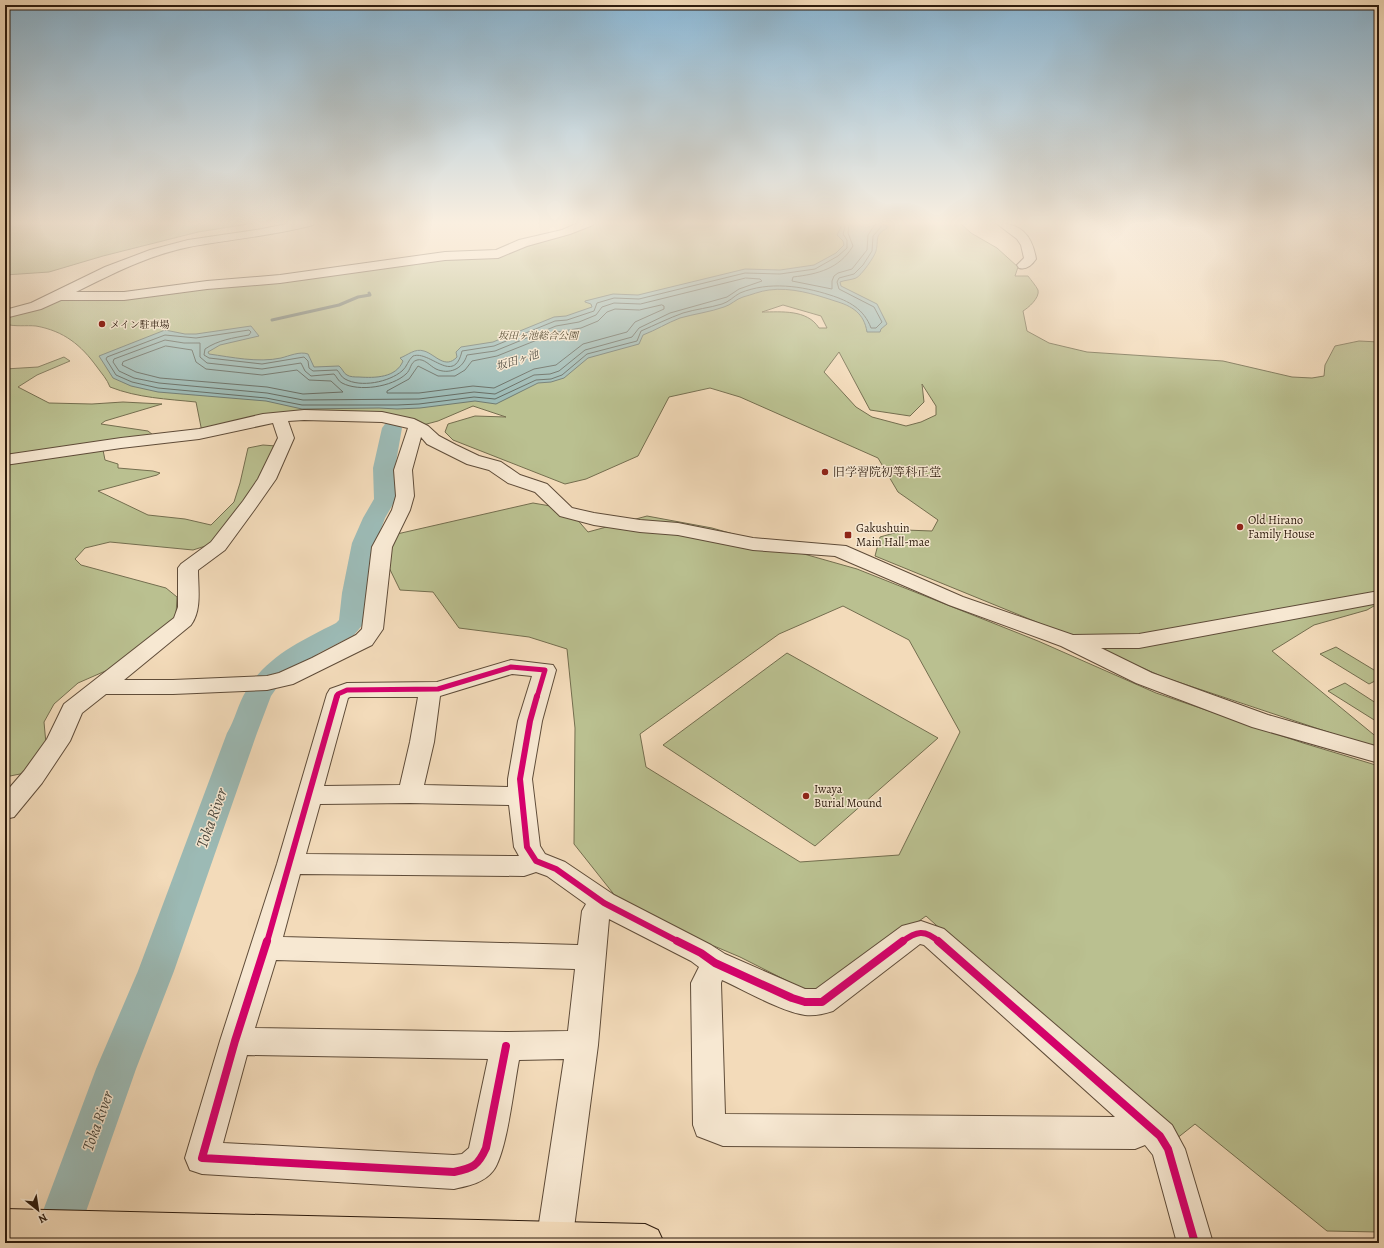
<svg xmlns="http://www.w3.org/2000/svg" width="1384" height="1248" viewBox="0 0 1384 1248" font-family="Alegreya,'Noto Serif JP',serif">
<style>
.green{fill:#bac090;stroke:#746e4f;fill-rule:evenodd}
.water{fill:#9cbab5;stroke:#707b72}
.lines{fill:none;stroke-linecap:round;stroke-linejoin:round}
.shore{stroke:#656b62;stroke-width:1}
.stream{stroke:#707b72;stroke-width:3}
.river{fill:#9cbab5;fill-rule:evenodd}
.minor-casing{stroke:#5f4c39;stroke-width:2}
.major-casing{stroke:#2e1c0e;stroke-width:2}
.minor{fill:#f7e8d2;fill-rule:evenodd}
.major{fill:#f3dbba;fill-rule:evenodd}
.cycleway-far2-casing{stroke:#f7e8d2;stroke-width:8}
.cycleway-far1-casing{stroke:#f7e8d2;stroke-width:8}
.cycleway-casing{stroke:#f7e8d2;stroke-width:10}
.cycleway-far2{stroke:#d6006c;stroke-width:5}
.cycleway-far1{stroke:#d6006c;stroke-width:6}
.cycleway{stroke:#d6006c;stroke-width:8}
.poi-dot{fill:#8f2418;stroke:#f7e8d2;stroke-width:1.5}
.labels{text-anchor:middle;stroke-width:3;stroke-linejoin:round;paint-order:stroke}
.far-poi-label{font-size:10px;fill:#2e1c0e;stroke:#f7e8d2;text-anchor:start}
.far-park-label{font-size:10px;font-style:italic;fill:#584d35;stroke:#f7e8d2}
.far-water-label{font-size:11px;font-style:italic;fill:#4f4b40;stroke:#f7e8d2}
.poi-label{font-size:12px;fill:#2e1c0e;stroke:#f7e8d2;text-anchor:start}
.near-water-label{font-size:16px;font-style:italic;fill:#4f4b40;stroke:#f7e8d2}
</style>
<rect width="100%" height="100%" fill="#f3dbba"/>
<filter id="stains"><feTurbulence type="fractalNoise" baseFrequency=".005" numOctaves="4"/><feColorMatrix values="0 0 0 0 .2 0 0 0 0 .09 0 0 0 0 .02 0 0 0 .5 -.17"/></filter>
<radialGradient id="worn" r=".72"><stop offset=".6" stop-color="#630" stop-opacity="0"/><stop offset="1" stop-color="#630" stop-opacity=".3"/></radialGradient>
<!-- green -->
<path class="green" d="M 5,223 L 254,223 L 198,232 L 103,256 L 49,272 L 5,275 Z
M 594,223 L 960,223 L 971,233 L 997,248 L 1018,267 L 1015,276 L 1028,276 C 1031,280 1036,286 1038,290 C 1040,298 1028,308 1023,311 L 1027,331 L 1049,343 L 1087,352 L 1223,361 L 1292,377 L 1312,378 L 1324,376 L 1325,365 L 1335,346 L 1359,341 L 1379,342 L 1379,603 L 1367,610 L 1314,625 L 1272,651 L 1379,739 L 1379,749 L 1163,677 L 1061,632 L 875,556 L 880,537 L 905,530 L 932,531 L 938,520 L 898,492 L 878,458 L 740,397 L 710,388 L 669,397 L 638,456 L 586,479 L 565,484 L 453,440 L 445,432 L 448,424 L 475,416 L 506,417 L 473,406 L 438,421 L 423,425 L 319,413 L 202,432 L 196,402 C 167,399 138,398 110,387 C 107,379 102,374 97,367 C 81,345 64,331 36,326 C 26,325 16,327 5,324 L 5,316 L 60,299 L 470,256 L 526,244 ZM 783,305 L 821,316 L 827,328 L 819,328 C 807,309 781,312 762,312 ZM 839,352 L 870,410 L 910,416 L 924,402 L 922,384 L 936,406 L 936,415 L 921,422 L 906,426 L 872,417 L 856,407 L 824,372 Z
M 64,357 L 70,361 L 37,375 L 18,387 L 49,403 L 92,404 L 123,402 L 162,404 L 105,421 L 101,424 L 148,431 L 153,435 L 103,450 L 105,460 L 118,464 L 118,468 L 153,471 L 160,473 L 157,475 L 98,491 L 148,515 L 185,519 L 211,525 L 234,502 L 240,483 L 248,448 L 263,445 L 276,446 L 262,478 L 215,543 L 193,550 L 110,542 L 85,548 L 75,559 L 81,565 L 166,588 L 177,597 L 176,615 L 168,627 L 110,669 L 78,683 L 54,704 L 44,722 L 46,744 L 25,773 L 5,777 L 5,369 L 38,367 Z
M 533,503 L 568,509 L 588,532 L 647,516 L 712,528 L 857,569 L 1038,641 L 1156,693 L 1303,743 L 1379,766 L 1379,1232 L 1327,1231 L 1195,1124 L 1176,1139 L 926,916 L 815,995 L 740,957 L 681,932 L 620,902 L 574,844 L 575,728 L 567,649 L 529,637 L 459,628 L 433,592 L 400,590 L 375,539 ZM 843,606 L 909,640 L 960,732 L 899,855 L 800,862 L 646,767 L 640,734 L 779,634 Z
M 1336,647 L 1379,673 L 1379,679 L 1369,684 L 1320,654 Z
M 787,653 L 938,738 L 815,846 L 663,745 Z
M 1345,683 L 1379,705 L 1379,723 L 1328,691 Z"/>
<!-- water -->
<path class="water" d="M 834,223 L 881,223 L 887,226 L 887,228 C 874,236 879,238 876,251 C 875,256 861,276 856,278 C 851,280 845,280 840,282 L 841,286 L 877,304 L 887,324 L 881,329 L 880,332 L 867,332 C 864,313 852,306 835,301 C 814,294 791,287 769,290 C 760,291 751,295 743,297 C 736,299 731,305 724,307 C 710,312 694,314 680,318 C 667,323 656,330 643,335 L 639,344 L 588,358 L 564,378 L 551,382 L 538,383 L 496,404 L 475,401 L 420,408 L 397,409 L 379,408 L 302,409 L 266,401 L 158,392 L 131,386 L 113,378 L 99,356 L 165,330 L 185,334 L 196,334 L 251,326 L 259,336 L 220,345 L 208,352 L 209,354 C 231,357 258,363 281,358 C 289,356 300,351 308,354 L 314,367 L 339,366 C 342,368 344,374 347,375 C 350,377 355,377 359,377 C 375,378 396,378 403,361 L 400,358 C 408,355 415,348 424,351 C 435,354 445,370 457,357 L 456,352 L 461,347 L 493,342 L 554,317 L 566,316 L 592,307 L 591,304 L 585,302 L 585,301 L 613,294 L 638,295 L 745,269 L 780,270 L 814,265 L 836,253 L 844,245 L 843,241 L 837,235 L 841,227 Z"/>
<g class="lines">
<!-- shore -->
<path class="shore" d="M 843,223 L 845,227 L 843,234 L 847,240 L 847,248 L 838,256 L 815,269 L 780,274 L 745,273 L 639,299 L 614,298 L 597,303 L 594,311 L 567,320 L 555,321 L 494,346 L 462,351 C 454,386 430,350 413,356 C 408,360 407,367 402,371 C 389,382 361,388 345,379 C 341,377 340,373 337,370 L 313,371 L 309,368 L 308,361 L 304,357 L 262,364 L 209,358 L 204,355 L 205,349 C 218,340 233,338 249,335 L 251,332 L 249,330 L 196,338 L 165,335 L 107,357 L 106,359 L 116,375 L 132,382 L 158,388 L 266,398 L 302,405 L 397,405 L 419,404 L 474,397 L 495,399 L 536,380 L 551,379 L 562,375 L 587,354 L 637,341 L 641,331 C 655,325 669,318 683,313 C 696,309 709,308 722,304 C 729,302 734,296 740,293 C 769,281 802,286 830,295 C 849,301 864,309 871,328 L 876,328 L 882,322 L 874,307 L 839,289 L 837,282 L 839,278 L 854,274 L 863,265 L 872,251 L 873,236 L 881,227 L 881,223
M 849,223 L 848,233 L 853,246 C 839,269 818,274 793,277 L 792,281 L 832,289 L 832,281 L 834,276 L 838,273 L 852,269 L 867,250 L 868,235 L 876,223
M 746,278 L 760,279 L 762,281 L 739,289 L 727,297 L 670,313 L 639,328 L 632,337 L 585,350 L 559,371 L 550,374 L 534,375 L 495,394 L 474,392 L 419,399 L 303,400 L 267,393 L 159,383 L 134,378 L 119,371 L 113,362 L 114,359 L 165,340 L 184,343 L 200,343 L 200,357 L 207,363 L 262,369 L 301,363 L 305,371 L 311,376 L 334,374 C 337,377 338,381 342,383 C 359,392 392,387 406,374 C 411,370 410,362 417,360 C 424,358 430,366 436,369 C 449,375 463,369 467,355 L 495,351 L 556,326 L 579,322 L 596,315 L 602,307 L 614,303 L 640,304 Z
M 662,305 L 664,306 L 664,309 L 635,322 L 627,332 L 583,344 L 556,365 L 534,369 L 494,388 L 473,386 L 419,393 L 387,393 L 387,391 L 409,379 L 418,366 L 438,376 L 455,376 L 465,370 L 472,361 L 497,356 L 557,332 L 581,328 L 598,321 L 607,312 L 615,309 L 639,310 Z
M 166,346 L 192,350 L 196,362 L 206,369 L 262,375 L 297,370 L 309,380 L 331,381 L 343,392 L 303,394 L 267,387 L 160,378 L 136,372 L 122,365 L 123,362 Z"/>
<!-- stream -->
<path class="stream" d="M 272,320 L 339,305 L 358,297 L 370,295 L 369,293"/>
<!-- river -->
<path class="river" d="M 392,422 L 399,424 L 402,428 L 395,468 L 396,499 L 385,518 L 376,543 L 368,593 L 365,622 L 354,635 L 319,653 L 297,668 L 278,686 L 271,696 L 257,733 L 174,971 L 136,1069 L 75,1243 L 31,1243 L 96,1069 L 138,971 L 227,733 C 235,720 238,704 246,691 C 267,656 301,641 336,623 L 339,620 L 342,593 L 352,543 L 363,518 L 374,499 L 373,468 L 382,428 L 385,424 Z"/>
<defs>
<path id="minor" d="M 291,223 L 314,223 L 313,225 C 272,236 231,239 189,247 C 149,255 112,274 76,292 L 124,292 L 207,281 L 280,275 L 445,252 L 496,250 L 519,240 L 562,230 L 578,223 L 594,223 L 593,225 L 570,234 L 527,246 L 498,258 L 445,260 L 280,283 L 207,289 L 124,300 L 61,300 L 41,309 L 5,318 L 5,310 L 31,303 L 105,267 L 150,250 L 188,240 L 262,229 Z
M 996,223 C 1020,223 1032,234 1036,259 C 1032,265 1026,270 1019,268 L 1017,265 L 1024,258 L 1021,245 L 1017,239 Z
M 304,410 L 382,412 L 414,419 L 428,426 L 439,436 L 456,445 L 479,456 L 501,462 L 520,475 L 547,484 L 572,508 L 594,513 L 640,520 L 678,523 L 753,538 L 846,546 L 963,597 L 1073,635 L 1139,634 L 1379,591 L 1379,603 L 1139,648 L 1101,648 L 1152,673 L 1268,715 L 1379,747 L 1379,763 L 1252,727 L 1136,683 L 1061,646 L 949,605 L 835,556 L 753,550 L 678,535 L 640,532 L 594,525 L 560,516 L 535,492 L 508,483 L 489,470 L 467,464 L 427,444 L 421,437 L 412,470 L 414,496 L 410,510 L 392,547 L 383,629 L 372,645 L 293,684 L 267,690 L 173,694 L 106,694 L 82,713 L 70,741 L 42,783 L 14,817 L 5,819 L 5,793 L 24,771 L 47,739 L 64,704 L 174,618 L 178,607 L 178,568 L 181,564 L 211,542 L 243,501 L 258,479 L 278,438 L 273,423 L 199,439 L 121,448 L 5,465 L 5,455 L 121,438 L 199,429 L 263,414 ZM 304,420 L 382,422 L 408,428 L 394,470 L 396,496 L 392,510 L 372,547 L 362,629 L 356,635 L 312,658 L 279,673 L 267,676 L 173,680 L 124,680 L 191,625 C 202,610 198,588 198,570 L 225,550 L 255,509 L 276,479 L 294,438 L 288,421 Z
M 511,660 L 553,665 L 556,670 L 542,721 L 532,779 L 540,846 L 545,854 L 565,862 L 614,895 L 711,945 L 725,954 L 805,989 L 816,989 L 902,926 L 921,921 L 944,929 L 1172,1125 L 1185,1149 L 1213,1243 L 1177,1243 L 1153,1155 L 1145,1145 L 1135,1149 L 723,1146 L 697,1136 L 693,1125 L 691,983 L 699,967 L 691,961 L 609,919 L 598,1045 L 572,1243 L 536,1243 L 564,1059 L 519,1060 C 514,1085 507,1153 493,1171 C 484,1183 467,1186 454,1189 L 202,1174 L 190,1170 L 185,1158 L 220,1041 L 277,864 L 327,694 L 330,689 L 347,683 L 437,682 ZM 512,674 L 532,676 L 518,721 L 508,779 L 508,787 L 424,785 L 434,742 L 440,696 ZM 350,697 L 418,697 L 410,742 L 400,785 L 324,786 L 348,698 ZM 410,803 L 509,805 L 514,847 L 519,856 L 306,854 L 320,804 ZM 536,872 L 547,876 L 586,904 L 582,911 L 578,945 L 283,937 L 300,874 L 524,876 ZM 920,944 L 924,945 L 1115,1117 L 725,1114 L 721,983 L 722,980 C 744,990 782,1012 805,1015 C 815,1016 824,1014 833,1011 ZM 276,960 L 575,969 L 568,1031 L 506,1032 L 255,1028 ZM 247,1055 L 488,1059 L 469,1148 L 462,1154 L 454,1155 L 223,1143 Z"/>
<path id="major" d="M 5,1209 L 645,1224 L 658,1230 L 664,1243 L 5,1243 Z"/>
</defs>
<!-- minor casing -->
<use href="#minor" class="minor-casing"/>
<!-- major casing -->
<use href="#major" class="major-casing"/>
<!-- minor -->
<use href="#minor" class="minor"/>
<!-- major -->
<use href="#major" class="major"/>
<defs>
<path id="cycleway-far2" d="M 337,697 L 338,694 L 347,690 L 438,689 L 511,667 L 545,670 L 537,697"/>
<path id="cycleway-far1" d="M 537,696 L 530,721 L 520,779 L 527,847 L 536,861 L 556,869 L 604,903 L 679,942
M 267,942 L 337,696
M 902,942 C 916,931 925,929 939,942"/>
<path id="cycleway" d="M 267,941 L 235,1041 L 202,1158 L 454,1172 C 473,1168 478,1166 486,1148 L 506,1046
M 677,941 L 701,953 L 715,963 L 792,998 L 805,1002 L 822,1002 L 903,941
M 938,941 L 1160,1136 L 1168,1149 L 1195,1243"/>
</defs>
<!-- cycleway-far2 casing -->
<use href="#cycleway-far2" class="cycleway-far2-casing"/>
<!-- cycleway-far1 casing -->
<use href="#cycleway-far1" class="cycleway-far1-casing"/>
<!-- cycleway casing -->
<use href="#cycleway" class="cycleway-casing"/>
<!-- cycleway-far2 -->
<use href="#cycleway-far2" class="cycleway-far2"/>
<!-- cycleway-far1 -->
<use href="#cycleway-far1" class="cycleway-far1"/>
<!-- cycleway -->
<use href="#cycleway" class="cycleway"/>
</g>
<!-- sky -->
<linearGradient id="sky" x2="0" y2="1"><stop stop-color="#89b6d4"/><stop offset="0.56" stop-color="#faefe0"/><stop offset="1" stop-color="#faefe0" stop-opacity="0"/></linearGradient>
<rect width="1384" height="398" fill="url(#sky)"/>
<!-- markers -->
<g class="poi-dot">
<circle cx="102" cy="324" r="4"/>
<circle cx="825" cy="472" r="4"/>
<circle cx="1240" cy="527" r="4"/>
<rect x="844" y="531" width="8" height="8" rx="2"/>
<circle cx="806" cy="796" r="4"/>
</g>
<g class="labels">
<!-- far-poi labels -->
<g class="far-poi-label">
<text x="110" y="328">メイン駐車場</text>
</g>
<!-- far-park labels -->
<g class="far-park-label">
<text x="538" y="339">坂田ヶ池総合公園</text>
</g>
<!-- far-water labels -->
<g class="far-water-label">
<text transform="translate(517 360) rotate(-17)" y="4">坂田ヶ池</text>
</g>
<!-- poi labels -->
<g class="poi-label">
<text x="833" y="476">旧学習院初等科正堂</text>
<text x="1248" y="524">Old Hirano<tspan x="1248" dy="14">Family House</tspan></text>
<text x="856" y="532">Gakushuin<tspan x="856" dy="14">Main Hall-mae</tspan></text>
<text x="814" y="793">Iwaya<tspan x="814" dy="14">Burial Mound</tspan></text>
</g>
<!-- near-water labels -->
<g class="near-water-label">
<text transform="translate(211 818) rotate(-70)" y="6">Toka River</text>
<text transform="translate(97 1121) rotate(-70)" y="6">Toka River</text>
</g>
</g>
<!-- margin -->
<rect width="1384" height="1248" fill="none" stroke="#f3dbba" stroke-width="20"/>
<rect x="6" y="6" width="1372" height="1236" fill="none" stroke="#2e1c0e" stroke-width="2"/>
<rect x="10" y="10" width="1364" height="1228" fill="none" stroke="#2e1c0e"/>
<!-- north arrow -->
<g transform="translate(38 1210) rotate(150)" stroke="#f7e8d2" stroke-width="3" paint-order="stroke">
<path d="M0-3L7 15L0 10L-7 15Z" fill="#2e1c0e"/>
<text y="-6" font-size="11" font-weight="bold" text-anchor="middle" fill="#2e1c0e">N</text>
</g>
<rect width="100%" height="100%" filter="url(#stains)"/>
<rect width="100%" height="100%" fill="url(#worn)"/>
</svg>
